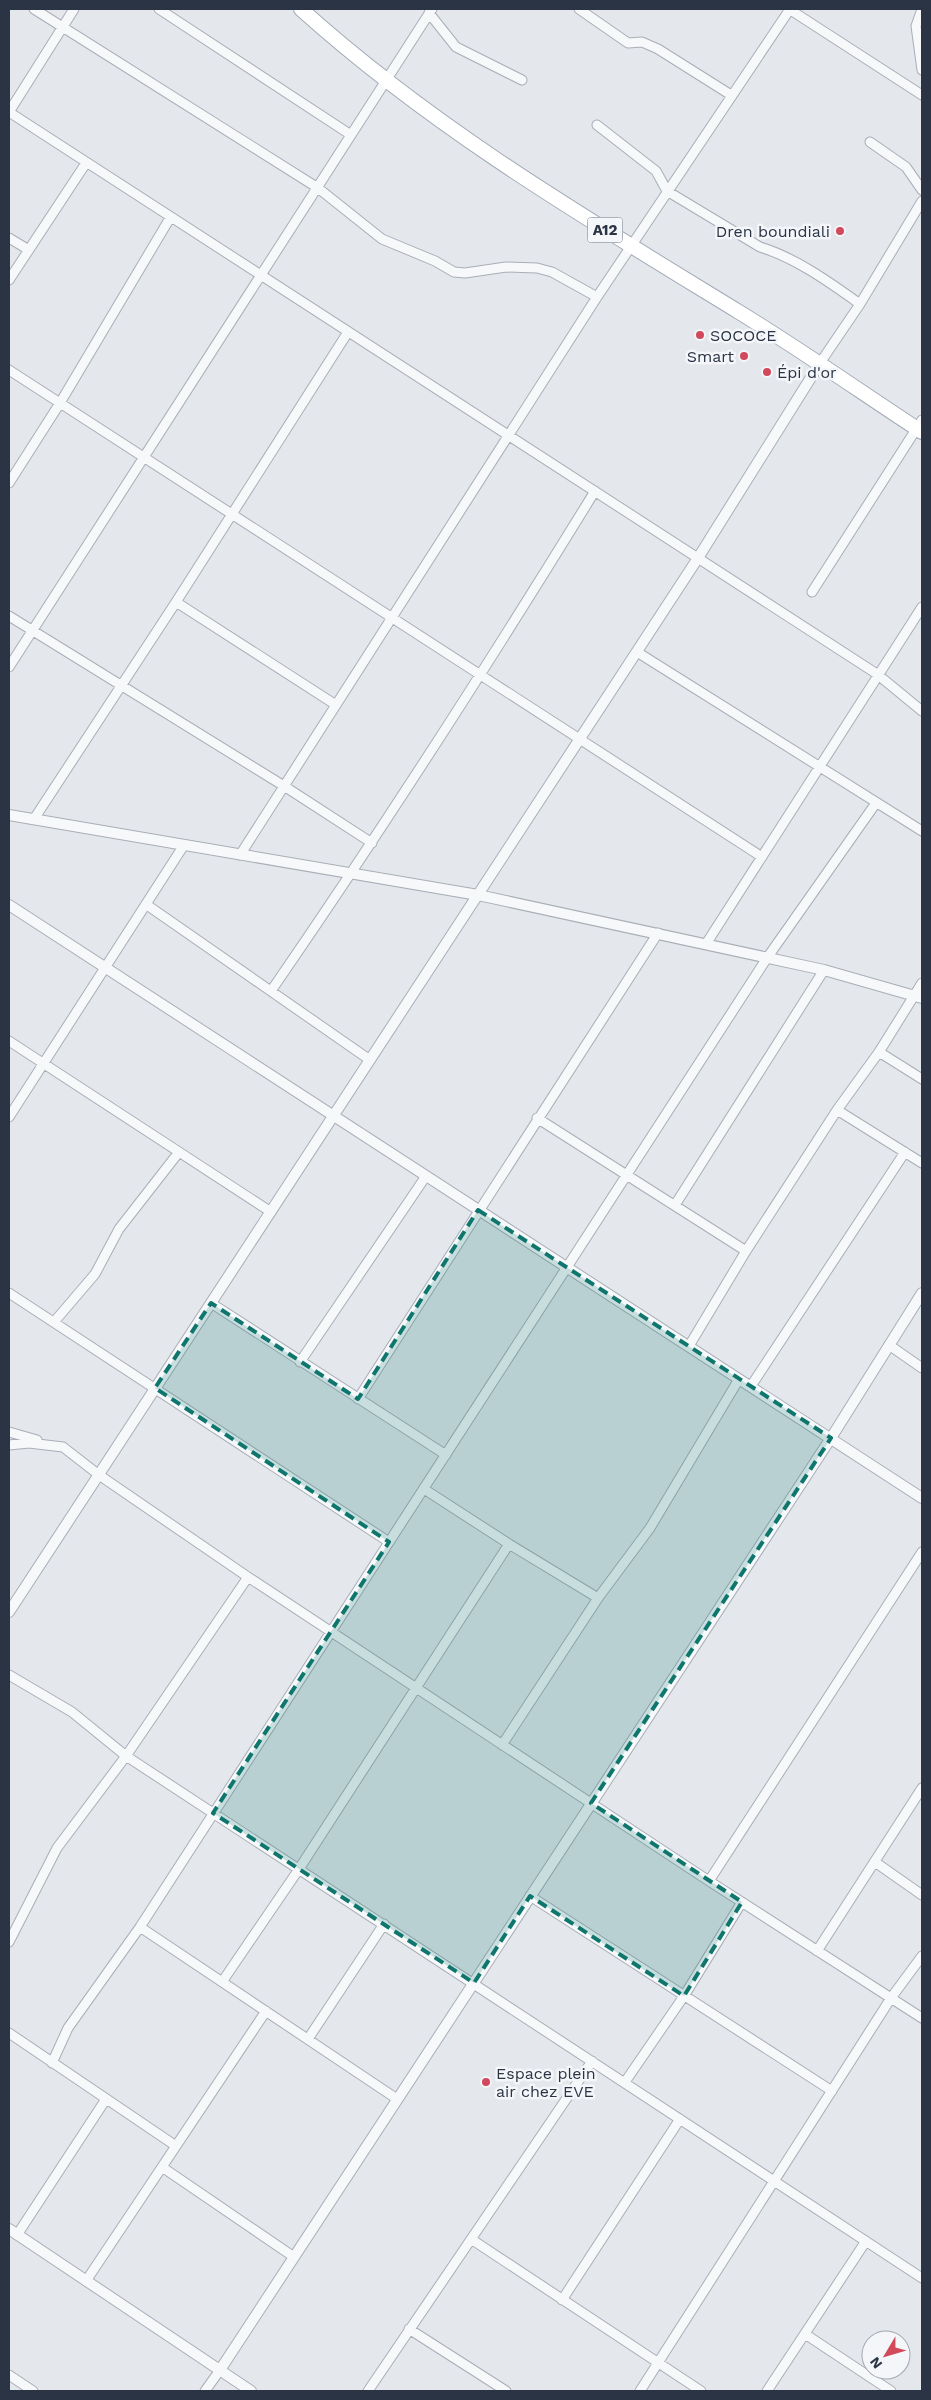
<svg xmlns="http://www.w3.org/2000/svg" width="931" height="2400" viewBox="0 0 931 2400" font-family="'Work Sans',sans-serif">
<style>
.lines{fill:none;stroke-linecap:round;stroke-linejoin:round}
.minor-casing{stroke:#a9aeb7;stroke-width:11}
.tertiary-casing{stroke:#a9aeb7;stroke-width:12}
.primary-casing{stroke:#a3abb8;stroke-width:16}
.minor{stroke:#f7f8fa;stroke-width:9}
.tertiary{stroke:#f7f8fa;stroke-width:10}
.primary{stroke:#fff;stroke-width:14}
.marked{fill:#0f766e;fill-opacity:0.2;stroke:#0f766e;stroke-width:4;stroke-dasharray:10 6;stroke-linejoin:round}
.poi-dot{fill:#d1495b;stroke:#f4f6f9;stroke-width:2}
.labels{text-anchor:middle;stroke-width:5;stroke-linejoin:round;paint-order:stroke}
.shield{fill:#f4f6f9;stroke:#676e7b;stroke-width:1}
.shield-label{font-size:15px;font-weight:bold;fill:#2b3445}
.poi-label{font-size:16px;fill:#2b3445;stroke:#f4f6f9;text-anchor:start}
</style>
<rect width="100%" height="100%" fill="#e4e7ec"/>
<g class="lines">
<defs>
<path id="minor" d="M 34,9 L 318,188 L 382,239 L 435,261 L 454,272 L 465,273 L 506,267 L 537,268 L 552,272 L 597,297
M 74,9 L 9,112 L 877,674 L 922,711
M 159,9 L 351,135
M 579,9 L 628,43 L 642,42 L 658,49 L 731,95
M 789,9 L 922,95
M 922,9 L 916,26 L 922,70
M 429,13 L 456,47 L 522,80
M 597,125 L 656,171 L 667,191 L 760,247 C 796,258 829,282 860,304
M 870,142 L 906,167 L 922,190
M 9,238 L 29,250
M 9,280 L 86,163
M 820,363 L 860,304 L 922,201
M 9,370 L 762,857
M 9,483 L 60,403 L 170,218
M 812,592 L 922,420
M 176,602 L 336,705
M 9,616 L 284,786 L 372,843
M 637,652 L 922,831
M 9,667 L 432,9
M 34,819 L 176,602 L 348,332
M 240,855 L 597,297 L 790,9
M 147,905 L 370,1060
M 706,944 L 922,607
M 271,991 C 384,827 491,660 595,491
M 9,1041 L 271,1212
M 879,1052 L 922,1079
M 837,1110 L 922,1163
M 9,1117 L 184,845
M 537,1118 L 746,1251
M 675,1205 L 824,970
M 9,1293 L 389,1542
M 211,1303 L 446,1455
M 54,1322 L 95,1274 L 119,1229 L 179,1152
M 889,1345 L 922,1368
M 689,1346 L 746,1251 L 837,1110 L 879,1052 L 922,983
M 300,1362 L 426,1176
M 751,1386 L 905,1152
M 358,1399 L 658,933
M 9,1432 L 37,1440
M 9,1445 L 29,1443 L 63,1447 L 99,1475 L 248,1577 L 709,1881 L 922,2018
M 424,1489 L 509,1544 L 598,1598
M 9,1675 L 72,1712 L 126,1756 L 922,2278
M 502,1745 L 598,1598 L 650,1528 L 739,1379
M 875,1862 L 922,1895
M 709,1881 L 922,1552
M 530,1896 L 832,2091
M 140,1927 L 397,2099
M 9,1942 L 57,1848 L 126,1756 L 248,1577
M 817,1951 L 922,1788
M 222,1982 L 299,1869 L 509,1544
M 9,2033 L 176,2146
M 308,2039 L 384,1924
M 52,2063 L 68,2028 L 140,1927 L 767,958 L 876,803
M 625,2082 L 684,1996 L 742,1902
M 162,2167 L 294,2257
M 17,2235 L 106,2099
M 471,2239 L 701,2391
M 86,2281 L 266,2011
M 562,2300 L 680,2119
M 409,2329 L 506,2391
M 805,2334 L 891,2391
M 9,2375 L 33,2391
M 205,2391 L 220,2370
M 368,2391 L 592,2061
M 640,2391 L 891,1998 L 922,1956
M 767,2391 L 866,2241"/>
<path id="tertiary" d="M 9,815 L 478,895 L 824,970 L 922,998
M 9,905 L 922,1498
M 9,1612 L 698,558 L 820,363
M 9,2229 L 251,2391
M 220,2370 L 831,1438 L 922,1293"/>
<path id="primary" d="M 301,9 C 433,128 587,219 739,312 C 801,350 861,392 922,432"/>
</defs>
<!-- minor casing -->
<use href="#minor" class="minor-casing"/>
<!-- tertiary casing -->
<use href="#tertiary" class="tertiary-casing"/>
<!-- primary casing -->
<use href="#primary" class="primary-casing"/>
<!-- minor -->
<use href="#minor" class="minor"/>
<!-- tertiary -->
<use href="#tertiary" class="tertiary"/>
<!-- primary -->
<use href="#primary" class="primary"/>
</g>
<!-- marked area -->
<path class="marked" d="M 478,1210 L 831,1438 L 591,1803 L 742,1902 L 684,1996 L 530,1896 L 474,1983 L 213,1813 L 389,1542 L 155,1388 L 211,1303 L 358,1399 Z"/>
<!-- markers -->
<g class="poi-dot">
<circle cx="840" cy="231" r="5"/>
<circle cx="700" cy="335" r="5"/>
<circle cx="744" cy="356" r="5"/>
<circle cx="767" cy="372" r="5"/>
<circle cx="486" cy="2082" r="5"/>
</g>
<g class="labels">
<!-- shield labels -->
<rect class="shield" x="587.5" y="217.5" width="35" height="25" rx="4"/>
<g class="shield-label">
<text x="605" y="235">A12</text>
</g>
<!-- poi labels -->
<g class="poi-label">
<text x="830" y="237" text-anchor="end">Dren boundiali</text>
<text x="710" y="341">SOCOCE</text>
<text x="734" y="362" text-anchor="end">Smart</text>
<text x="777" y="378">Épi d'or</text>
<text x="496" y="2079">Espace plein<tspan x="496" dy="18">air chez EVE</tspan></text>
</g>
</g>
<!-- border -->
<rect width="931" height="2400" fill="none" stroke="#2b3445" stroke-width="20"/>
<!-- north arrow -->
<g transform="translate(886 2355) rotate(232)"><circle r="24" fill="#f4f6f9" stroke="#a4a8b1"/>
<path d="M0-4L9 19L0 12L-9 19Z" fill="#d1495b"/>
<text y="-8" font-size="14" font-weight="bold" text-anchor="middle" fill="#2b3445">N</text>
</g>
</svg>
